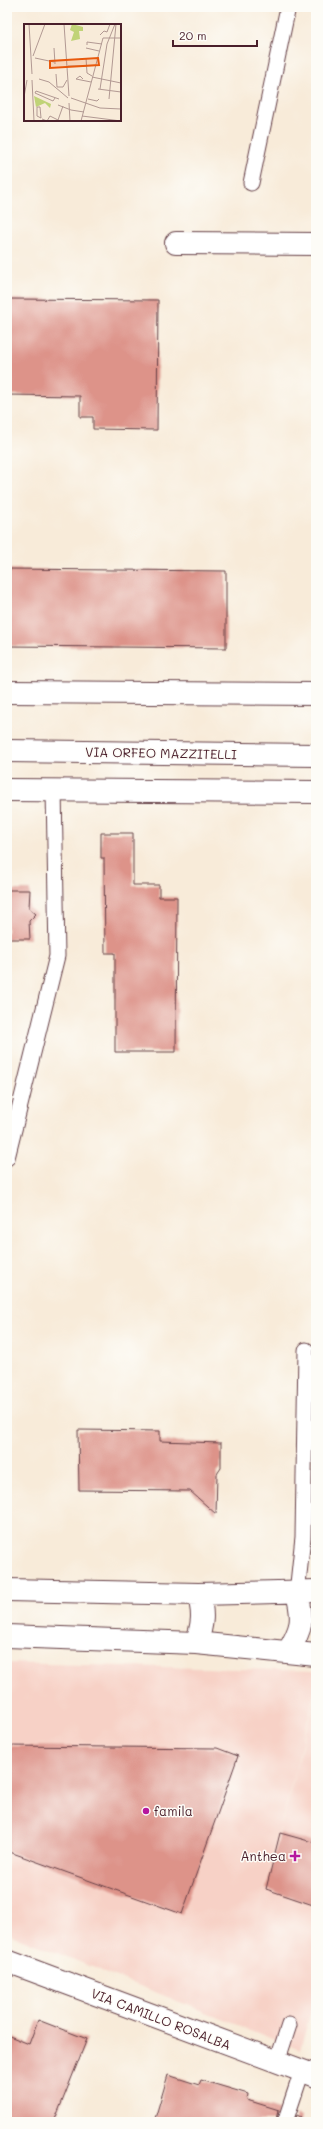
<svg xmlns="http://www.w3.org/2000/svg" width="323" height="2129" viewBox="0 0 323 2129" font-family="Mali,sans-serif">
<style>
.built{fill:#f7d1c6}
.building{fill:#dd9389}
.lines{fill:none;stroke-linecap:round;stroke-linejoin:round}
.service-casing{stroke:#643e45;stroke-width:17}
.minor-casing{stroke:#643e45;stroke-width:24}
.tertiary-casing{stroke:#643e45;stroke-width:24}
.secondary-casing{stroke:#643e45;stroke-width:24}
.service{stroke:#fff;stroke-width:15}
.minor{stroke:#fff;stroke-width:22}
.tertiary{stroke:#fff;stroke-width:22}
.secondary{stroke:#fff;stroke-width:22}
.poi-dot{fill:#b5179e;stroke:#fdfcf7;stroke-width:1.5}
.labels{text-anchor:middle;stroke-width:3;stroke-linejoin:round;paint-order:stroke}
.street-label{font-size:13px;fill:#4a1f2b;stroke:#fdfcf7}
.poi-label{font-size:13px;fill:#4a1f2b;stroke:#fdfcf7;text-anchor:start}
.inset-road{fill:none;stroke:#b29993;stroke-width:1}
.view{fill:#e8590c;fill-opacity:0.15;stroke:#e8590c;stroke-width:2}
.inset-edge{fill:none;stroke:#4a1f2b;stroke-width:2}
</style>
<rect width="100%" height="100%" fill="#fdfcf7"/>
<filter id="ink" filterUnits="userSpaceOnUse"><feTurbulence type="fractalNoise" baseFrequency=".025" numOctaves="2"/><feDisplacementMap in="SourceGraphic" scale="8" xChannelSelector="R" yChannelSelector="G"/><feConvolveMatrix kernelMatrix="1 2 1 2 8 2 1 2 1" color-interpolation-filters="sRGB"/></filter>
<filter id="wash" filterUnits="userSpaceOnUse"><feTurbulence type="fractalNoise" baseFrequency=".012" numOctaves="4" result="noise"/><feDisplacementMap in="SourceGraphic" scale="16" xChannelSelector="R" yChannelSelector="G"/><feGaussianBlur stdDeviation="0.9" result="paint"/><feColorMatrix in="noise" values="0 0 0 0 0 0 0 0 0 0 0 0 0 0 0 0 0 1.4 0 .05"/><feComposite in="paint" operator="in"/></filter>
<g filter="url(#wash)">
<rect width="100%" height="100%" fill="#f8ebd9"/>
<!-- built -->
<path class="built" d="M 7,1663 L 316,1671 L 316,1689 L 250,1943 L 316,1693 L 316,1993 L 300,2050 L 7,1933 Z"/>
<g id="blocks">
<!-- building -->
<path class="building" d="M 7,299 L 158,300 L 157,430 L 93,429 L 93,417 L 80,417 L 80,396 L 7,395 Z
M 7,569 L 226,571 L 226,648 L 7,646 Z
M 101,833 L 133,833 L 133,885 L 159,885 L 159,897 L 177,897 L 176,1052 L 115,1052 L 115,953 L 105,953 L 104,858 L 101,858 Z
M 7,890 L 30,890 L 29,908 L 36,914 L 29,921 L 30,939 L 7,939 Z
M 78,1430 L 160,1431 L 160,1441 L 221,1443 L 221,1468 L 217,1474 L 216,1514 L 190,1491 L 79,1490 Z
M 7,1746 L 217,1748 L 238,1756 L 182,1914 L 7,1851 Z
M 280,1833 L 316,1843 L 316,1906 L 266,1889 Z
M 38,2020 L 87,2039 L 54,2122 L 7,2122 L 7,2035 L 29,2044 Z
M 168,2075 L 199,2085 L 201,2080 L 248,2094 L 247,2100 L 279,2110 L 276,2122 L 154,2122 Z
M 297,2115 L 301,2117 L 300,2122 L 294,2122 Z"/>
</g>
</g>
<g filter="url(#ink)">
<use href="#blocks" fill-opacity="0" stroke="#643e45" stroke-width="1"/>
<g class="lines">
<defs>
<path id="service" d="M 251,183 L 288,7
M 7,1158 L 57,956 L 54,790
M 297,1593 L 303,1537 L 306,1350
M 277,2062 L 289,2025
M 285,2122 L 302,2071"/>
<path id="minor" d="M 176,243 L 316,244
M 7,692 L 316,694
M 7,1590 L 198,1594 L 316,1591
M 7,1636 L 196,1643 L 316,1655
M 196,1643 C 203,1625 204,1612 198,1594
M 288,1652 C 302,1628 304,1620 297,1593"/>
<path id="tertiary" d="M 7,1961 L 316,2076"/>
<path id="secondary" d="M 7,751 L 316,755
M 7,790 L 316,792"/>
</defs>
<!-- service casing -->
<use href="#service" class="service-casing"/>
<!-- minor casing -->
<use href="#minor" class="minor-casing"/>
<!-- tertiary casing -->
<use href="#tertiary" class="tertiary-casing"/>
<!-- secondary casing -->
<use href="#secondary" class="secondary-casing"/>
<!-- service -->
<use href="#service" class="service"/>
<!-- minor -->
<use href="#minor" class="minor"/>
<!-- tertiary -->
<use href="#tertiary" class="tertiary"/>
<!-- secondary -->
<use href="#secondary" class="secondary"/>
</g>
</g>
<!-- markers -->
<g class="poi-dot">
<circle cx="146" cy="1811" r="4"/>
<path d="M293 1850h4v4h4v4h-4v4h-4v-4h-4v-4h4z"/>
</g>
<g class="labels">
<!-- street labels -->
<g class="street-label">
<text transform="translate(161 753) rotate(1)" y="5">VIA ORFEO MAZZITELLI</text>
<text transform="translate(161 2019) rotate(21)" y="5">VIA CAMILLO ROSALBA</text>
</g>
<!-- poi labels -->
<g class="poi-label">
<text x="154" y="1816">famila</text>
<text x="286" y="1861" text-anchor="end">Anthea</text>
</g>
</g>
<!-- overview -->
<g transform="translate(24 24)">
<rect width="97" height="97" fill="#f8ebd9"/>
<path d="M 10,72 L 27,80 L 26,84 L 21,79 L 12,83 Z" fill="#c0d377"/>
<path d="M 48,0 L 59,3 L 59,7 L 55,7 L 56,15 L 47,17 L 50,8 L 46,6 Z" fill="#c0d377"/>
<path class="inset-road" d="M 5,0 L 8,50M 40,0 L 45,72M 76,11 L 80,7 L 83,8 L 86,0M 63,21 L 63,18 L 78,20M 30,24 L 31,40M 62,24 L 75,27M 9,32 L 21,0M 11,34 L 30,38M 62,34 L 63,49 L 68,52M 44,42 L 63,42M 32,50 L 33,63 L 39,63 L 43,56M 68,53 L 97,59M 15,55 L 25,58 L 44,74M 59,55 L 56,52 L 52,55 L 67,58M 8,56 L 10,97M 74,65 L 97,68M 76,65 L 83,20 L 91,0M 0,73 L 3,56M 31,74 L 29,77 L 11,69 L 12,67 L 35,75M 47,74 L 76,84 L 97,85M 64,75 L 73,77 L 75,75M 85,75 L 92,0M 45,79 L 46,97M 34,81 L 47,86 L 60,88M 58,92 L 97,97M 17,94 L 13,92 L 13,83 L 16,83 L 17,94M 18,95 L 23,97 L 26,92 L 36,97M 34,96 L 39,82M 57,97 L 79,14 L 97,14"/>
<path class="view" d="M 74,34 L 75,41 L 26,44 L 26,37 Z"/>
<rect width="97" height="97" class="inset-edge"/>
</g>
<!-- margin -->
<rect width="323" height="2129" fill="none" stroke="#fdfcf7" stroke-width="24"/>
<!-- scale -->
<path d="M173 40v6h84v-6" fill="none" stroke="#4a1f2b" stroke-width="2"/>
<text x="179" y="40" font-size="12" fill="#4a1f2b" stroke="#fdfcf7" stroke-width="3" paint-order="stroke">20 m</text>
</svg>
